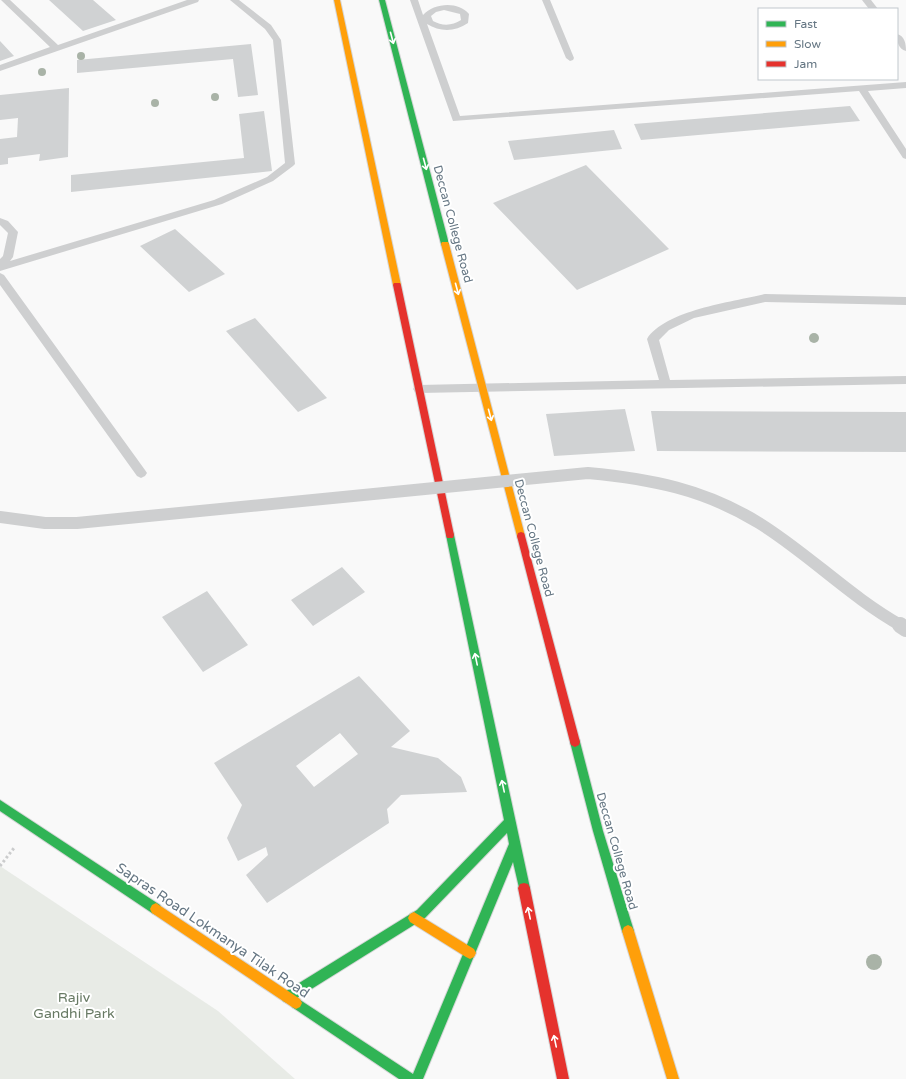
<svg xmlns="http://www.w3.org/2000/svg" width="906" height="1079" viewBox="0 0 906 1079" font-family="'Varela Round',sans-serif">
<style>
.green{fill:#e8ebe6}
.building{fill:#d0d2d3;fill-rule:evenodd}
.lines{fill:none;stroke-linecap:round;stroke-linejoin:round}
.fast-casing{stroke:#d5d6d7;stroke-width:2}
.slow-casing{stroke:#d5d6d7;stroke-width:2}
.jam-casing{stroke:#d5d6d7;stroke-width:2}
.path{stroke:#cbcccd;stroke-width:3;stroke-dasharray:2.5 2.5;stroke-linecap:butt}
.lane{fill:#cecfd0;fill-rule:evenodd}
.fast{fill:#30b455;fill-rule:evenodd}
.slow{fill:#ff9f0a;fill-rule:evenodd}
.jam{fill:#e5322d;fill-rule:evenodd}
.lane-bridge-far1{stroke:#cecfd0;stroke-width:12}
.lane-bridge{stroke:#cecfd0;stroke-width:16}
.tree{fill:#a9b3a7}
.oneway{stroke:#fff}
.labels{text-anchor:middle;stroke-width:4;stroke-linejoin:round;paint-order:stroke}
.street-label{font-size:12px;fill:#657683;stroke:#fff}
.near-street-label{font-size:14px;fill:#657683;stroke:#fff}
.near-park-label{font-size:14px;fill:#687a64;stroke:#fff}
</style>
<rect width="100%" height="100%" fill="#f9f9f9"/>
<!-- green -->
<path class="green" d="M 0,866 L 218,1011 L 295,1079 L 0,1079 Z"/>
<!-- building -->
<path class="building" d="M 49,0 L 93,0 L 116,20 L 83,31 Z
M 0,41 L 14,56 L 0,61 Z
M 251,44 L 258,95 L 238,97 L 233,59 L 77,73 L 77,60 Z
M 69,88 L 68,157 L 39,161 L 40,154 L 8,158 L 8,164 L 0,165 L 0,139 L 17,137 L 18,118 L 0,120 L 0,95 Z
M 850,106 L 860,121 L 641,140 L 634,124 Z
M 264,111 L 272,171 L 71,192 L 71,175 L 244,158 L 239,114 Z
M 614,130 L 622,149 L 514,160 L 508,141 Z
M 586,165 L 669,249 L 577,290 L 493,203 Z
M 175,229 L 225,274 L 189,292 L 140,246 Z
M 255,318 L 327,398 L 298,412 L 226,331 Z
M 625,409 L 635,451 L 554,456 L 546,414 Z
M 651,411 L 906,412 L 906,452 L 657,451 Z
M 342,567 L 365,592 L 313,626 L 291,600 Z
M 207,591 L 248,645 L 203,672 L 162,617 Z
M 359,676 L 410,731 L 391,747 L 438,758 L 461,777 L 467,792 L 401,795 L 387,809 L 389,823 L 267,903 L 246,875 L 268,855 L 266,847 L 238,861 L 227,838 L 242,805 L 214,763 ZM 340,733 L 358,754 L 314,787 L 296,766 Z"/>
<g class="lines">
<defs>
<path id="fast" d="M 379,0 L 385,0 L 449,244 L 448,246 L 442,246 L 441,244 Z
M 450,531 L 453,532 L 454,535 L 530,888 L 528,892 L 524,893 L 520,892 L 513,862 L 423,1079 L 399,1079 L 292,1007 L 291,1001 L 287,1003 L 283,1001 L 281,997 L 283,993 L 417,910 L 504,820 L 446,535 L 447,532 ZM 507,833 L 509,844 L 413,1074 L 297,998 L 425,918 Z
M 575,737 L 579,739 L 580,742 L 603,831 L 634,931 L 632,935 L 628,937 L 624,935 L 622,931 L 593,831 L 570,742 L 571,739 Z
M 0,800 L 160,905 L 162,909 L 160,913 L 156,915 L 152,913 L 0,811 Z"/>
<path id="slow" d="M 334,0 L 340,0 L 401,285 L 397,287 L 393,285 Z
M 442,242 L 448,242 L 449,244 L 525,536 L 524,539 L 518,539 L 517,536 L 441,244 Z
M 156,903 L 300,999 L 302,1003 L 300,1007 L 296,1009 L 292,1007 L 152,913 L 150,909 L 152,905 Z
M 414,912 L 474,949 L 476,953 L 474,957 L 470,959 L 466,957 L 410,922 L 408,918 L 410,914 Z
M 628,925 L 632,927 L 634,931 L 679,1079 L 667,1079 L 622,931 L 624,927 Z"/>
<path id="jam" d="M 394,283 L 400,283 L 401,285 L 454,535 L 453,538 L 447,538 L 446,535 L 393,285 Z
M 521,532 L 524,533 L 525,536 L 580,742 L 579,745 L 575,747 L 571,745 L 570,742 L 517,536 L 518,533 Z
M 524,883 L 528,884 L 530,888 L 569,1079 L 557,1079 L 518,888 L 520,884 Z"/>
</defs>
<!-- fast casing -->
<use href="#fast" class="fast-casing"/>
<!-- slow casing -->
<use href="#slow" class="slow-casing"/>
<!-- jam casing -->
<use href="#jam" class="jam-casing"/>
<!-- path -->
<path class="path" d="M 0,866 L 14,848"/>
<!-- lane -->
<path class="lane" d="M 1,0 L 10,0 L 58,45 L 187,0 L 199,0 L 198,2 L 0,71 L 0,65 L 50,47 Z
M 230,0 L 239,0 L 271,25 L 281,40 L 295,164 L 293,166 L 273,181 L 222,204 L 0,271 L 0,259 L 3,256 L 8,233 L 0,225 L 0,218 L 8,221 L 18,232 L 13,257 L 10,261 L 214,200 L 267,177 L 285,163 L 273,40 L 265,29 Z
M 410,0 L 418,0 L 423,15 C 434,3 458,1 469,14 L 468,23 C 455,32 440,32 427,24 L 460,116 L 906,82 L 906,88 L 868,91 L 906,149 L 906,159 L 903,158 L 859,91 L 453,121 ZM 444,10 L 460,14 L 461,20 C 452,26 442,26 433,21 L 431,16 L 436,12 Z
M 542,0 L 550,0 L 574,58 L 573,60 L 570,61 L 566,58 Z
M 862,0 L 871,0 L 878,9 L 869,9 Z
M 897,34 C 905,36 906,44 906,51 C 898,49 897,41 897,34 Z
M 0,273 L 4,275 L 145,470 L 147,473 L 145,476 L 141,478 L 137,476 L 0,285 Z
M 765,294 L 906,297 L 906,305 L 765,302 L 694,318 L 669,330 L 659,340 L 670,380 L 906,376 L 906,384 L 419,393 L 415,392 L 413,389 L 415,386 L 419,385 L 659,380 L 647,339 C 665,310 733,302 765,294 Z"/>
<!-- fast -->
<use href="#fast" class="fast"/>
<!-- slow -->
<use href="#slow" class="slow"/>
<!-- jam -->
<use href="#jam" class="jam"/>
<!-- lane-bridge-far1 -->
<path class="lane-bridge-far1" d="M 0,517 L 45,523 L 77,523 L 588,473 C 651,479 704,489 759,523 C 809,554 850,597 902,626"/>
<!-- lane-bridge -->
<path class="lane-bridge" d="M 900,625 L 906,629"/>
</g>
<!-- trees -->
<g class="tree">
<circle cx="81" cy="56" r="4"/>
<circle cx="42" cy="72" r="4"/>
<circle cx="215" cy="97" r="4"/>
<circle cx="155" cy="103" r="4"/>
<circle cx="814" cy="338" r="5"/>
<circle cx="874" cy="962" r="8"/>
</g>
<!-- one-way arrows -->
<defs><path id="oneway-shaft" d="M-6 0H5M1.5-3L5.5 0L1.5 3" fill="none" stroke-width="1.6" stroke-linecap="round" stroke-linejoin="round"/></defs>
<g class="oneway">
<use href="#oneway-shaft" transform="translate(392 38) rotate(75)"/>
<use href="#oneway-shaft" transform="translate(425 164) rotate(75)"/>
<use href="#oneway-shaft" transform="translate(457 289) rotate(75)"/>
<use href="#oneway-shaft" transform="translate(490 415) rotate(75)"/>
<use href="#oneway-shaft" transform="translate(476 659) rotate(-102)"/>
<use href="#oneway-shaft" transform="translate(503 786) rotate(-102)"/>
<use href="#oneway-shaft" transform="translate(529 913) rotate(-102)"/>
<use href="#oneway-shaft" transform="translate(555 1041) rotate(-102)"/>
</g>
<g class="labels">
<!-- street labels -->
<g class="street-label">
<text transform="translate(453 224) rotate(75)" y="4">Deccan College Road</text>
<text transform="translate(534 538) rotate(75)" y="4">Deccan College Road</text>
<text transform="translate(617 851) rotate(74)" y="4">Deccan College Road</text>
</g>
<!-- near-street labels -->
<g class="near-street-label">
<text transform="translate(213 930) rotate(34)" y="5">Sapras Road Lokmanya Tilak Road</text>
</g>
<!-- near-park labels -->
<g class="near-park-label">
<text x="74" y="1002">Rajiv<tspan x="74" dy="16">Gandhi Park</tspan></text>
</g>
</g>
<!-- legend -->
<rect x="758" y="8" width="140" height="72" fill="#ffffff" stroke="#c1c8cd"/>
<rect x="766" y="21" width="20" height="6" fill="#30b455" stroke="#c1c8cd"/>
<text x="794" y="28" font-size="12" fill="#657683">Fast</text>
<rect x="766" y="41" width="20" height="6" fill="#ff9f0a" stroke="#c1c8cd"/>
<text x="794" y="48" font-size="12" fill="#657683">Slow</text>
<rect x="766" y="61" width="20" height="6" fill="#e5322d" stroke="#c1c8cd"/>
<text x="794" y="68" font-size="12" fill="#657683">Jam</text>
</svg>
